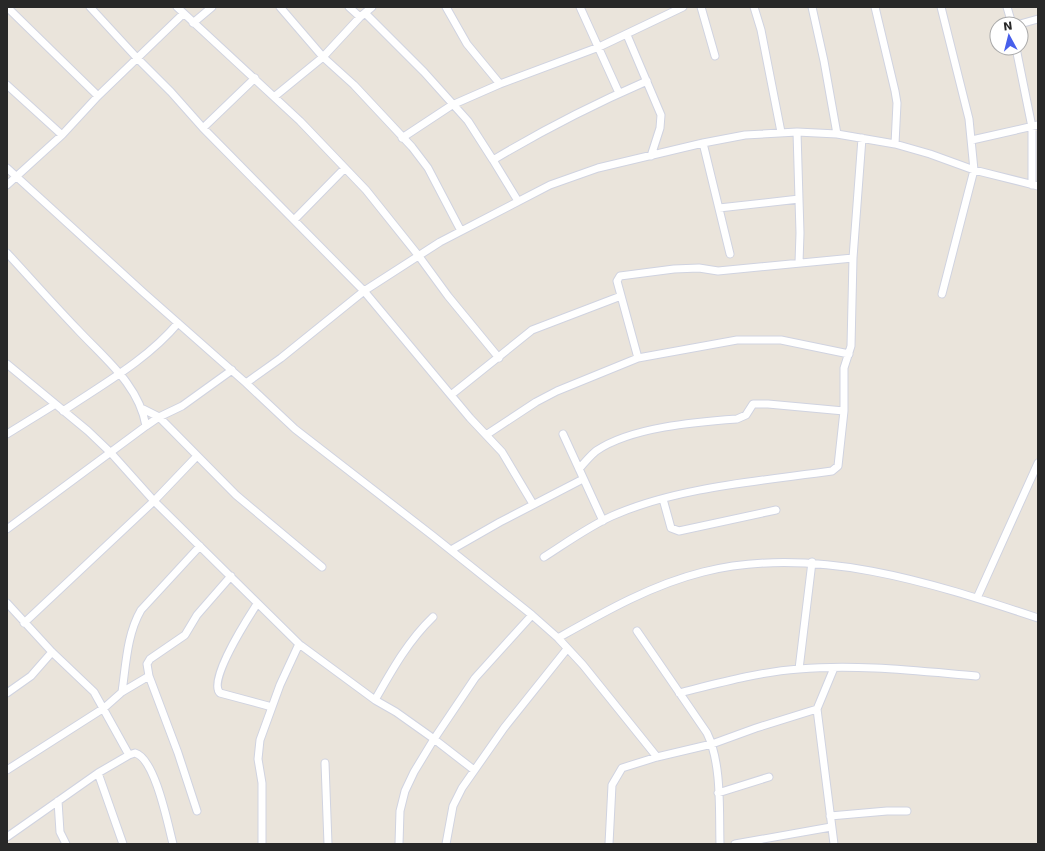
<svg xmlns="http://www.w3.org/2000/svg" width="1045" height="851" viewBox="0 0 1045 851" font-family="'DejaVu Sans',sans-serif">
<style>
.lines{fill:none;stroke-linecap:round;stroke-linejoin:round}
.street-casing{stroke:#d0d3e0;stroke-width:9}
.street{stroke:#fff;stroke-width:7}
</style>
<rect width="100%" height="100%" fill="#eae4db"/>
<g class="lines">
<defs>
<path id="street" d="M 7,7 L 98,96
M 90,7 L 137,58 L 171,92 L 203,128 L 364,291 L 470,418 L 502,452 L 533,504
M 177,7 L 300,121 L 366,190 L 418,255 L 448,296 L 499,358
M 280,7 L 323,57 L 354,85 L 412,147 L 428,168 L 461,231
M 349,7 L 360,17
M 446,7 L 467,44 L 500,84
M 580,7 L 619,93
M 701,7 L 715,56
M 754,7 L 761,30 L 781,132
M 812,7 L 824,61 L 837,134
M 875,7 L 895,91 L 897,103 L 895,144
M 941,7 L 969,119 L 974,170 L 942,294
M 1007,7 L 1012,24
M 365,13 L 424,72 L 468,121 L 493,160 L 518,201
M 193,23 L 212,7
M 1020,24 L 1038,19
M 627,35 L 661,115 L 660,128 L 651,156
M 1016,48 L 1032,127 L 1032,185
M 7,85 L 62,135 L 98,96 L 183,14
M 274,97 L 323,57 L 360,17 L 372,7
M 203,128 L 255,78
M 797,132 L 800,233 L 799,263
M 402,138 L 452,105 L 500,84 L 599,47 L 683,7
M 972,140 L 1038,125
M 703,143 L 730,254
M 493,160 C 543,130 594,104 647,81
M 7,168 L 144,293 L 246,383 L 295,429 L 433,536 L 532,615 L 558,638 L 583,665 L 657,757
M 7,185 L 62,135
M 719,208 L 799,199
M 294,220 L 345,168
M 7,253 C 31,279 54,305 78,330 C 105,359 139,385 146,426
M 638,358 L 617,281 L 620,276 L 674,269 L 699,268 L 718,271 L 853,258
M 7,364 L 88,431 L 111,453 L 154,501 L 299,644 L 375,700 L 396,712 L 434,739 L 474,770
M 246,383 L 281,358 L 364,291 L 440,242 L 550,185 L 598,168 L 703,143 L 745,135 L 797,132 L 837,134 L 895,144 L 930,154 L 974,170 L 1038,186
M 451,395 L 532,330 L 621,296
M 143,409 L 159,417 L 236,495 L 322,567
M 63,411 C 103,384 147,360 178,323
M 7,434 L 54,405
M 563,434 L 603,521
M 486,435 L 536,402 L 557,391 L 638,358 L 737,340 L 781,340 L 849,354
M 579,469 C 584,463 590,456 596,451 C 631,427 696,422 737,419 L 746,415 L 753,404 L 768,404 L 844,411
M 663,499 L 671,528 L 679,531 L 776,510
M 7,529 L 146,426 L 159,417 L 182,406 L 232,370
M 451,550 L 500,522 L 583,479
M 544,557 C 566,543 588,527 612,516 C 677,487 761,481 832,471 L 838,466 L 844,411 L 844,368 L 851,346 L 853,258 L 862,138
M 977,598 L 1038,463
M 7,603 L 52,652 L 94,692 L 129,755
M 257,604 C 248,618 207,681 220,693 L 272,707
M 24,623 L 154,501 L 197,456
M 637,631 L 707,733 C 722,764 719,810 720,844
M 558,638 C 604,612 651,585 703,572 C 815,544 932,583 1038,618
M 799,669 L 812,562
M 122,692 C 126,664 127,634 141,610 L 200,546
M 7,693 L 31,676 L 52,652
M 679,693 C 719,683 758,672 799,669 C 858,664 917,671 976,676
M 375,700 C 392,670 408,641 433,617
M 325,763 L 328,844
M 7,770 L 104,708 L 122,692 L 149,676
M 98,773 L 123,844
M 718,793 L 769,777
M 58,801 L 60,832 L 66,844
M 197,811 L 178,753 L 149,676 L 147,664 L 150,659 L 185,635 L 197,615 L 231,576
M 830,816 L 887,811 L 907,811
M 7,837 L 98,773 L 129,755 L 135,753 C 155,758 168,825 173,844
M 262,844 L 262,783 L 258,759 L 260,740 L 280,685 L 299,644
M 399,844 L 400,811 L 405,791 L 414,772 L 434,739 L 475,678 L 532,615
M 446,844 L 453,806 L 462,788 L 504,728 L 567,649
M 609,844 L 612,785 L 622,768 L 657,757 L 712,744 L 756,728 L 817,709
M 735,844 L 831,827
M 834,844 L 817,709 L 834,668"/>
</defs>
<!-- street casing -->
<use href="#street" class="street-casing"/>
<!-- street -->
<use href="#street" class="street"/>
</g>
<!-- border -->
<rect width="1045" height="851" fill="none" stroke="#282828" stroke-width="16"/>
<!-- north arrow -->
<g transform="translate(1009 36) rotate(353)"><circle r="19" fill="#ffffff" stroke="#a9a9a9"/>
<path d="M0-3L7 15L0 10L-7 15Z" fill="#475feb"/>
<text y="-6" font-size="11" font-weight="bold" text-anchor="middle" fill="#282828">N</text>
</g>
</svg>
